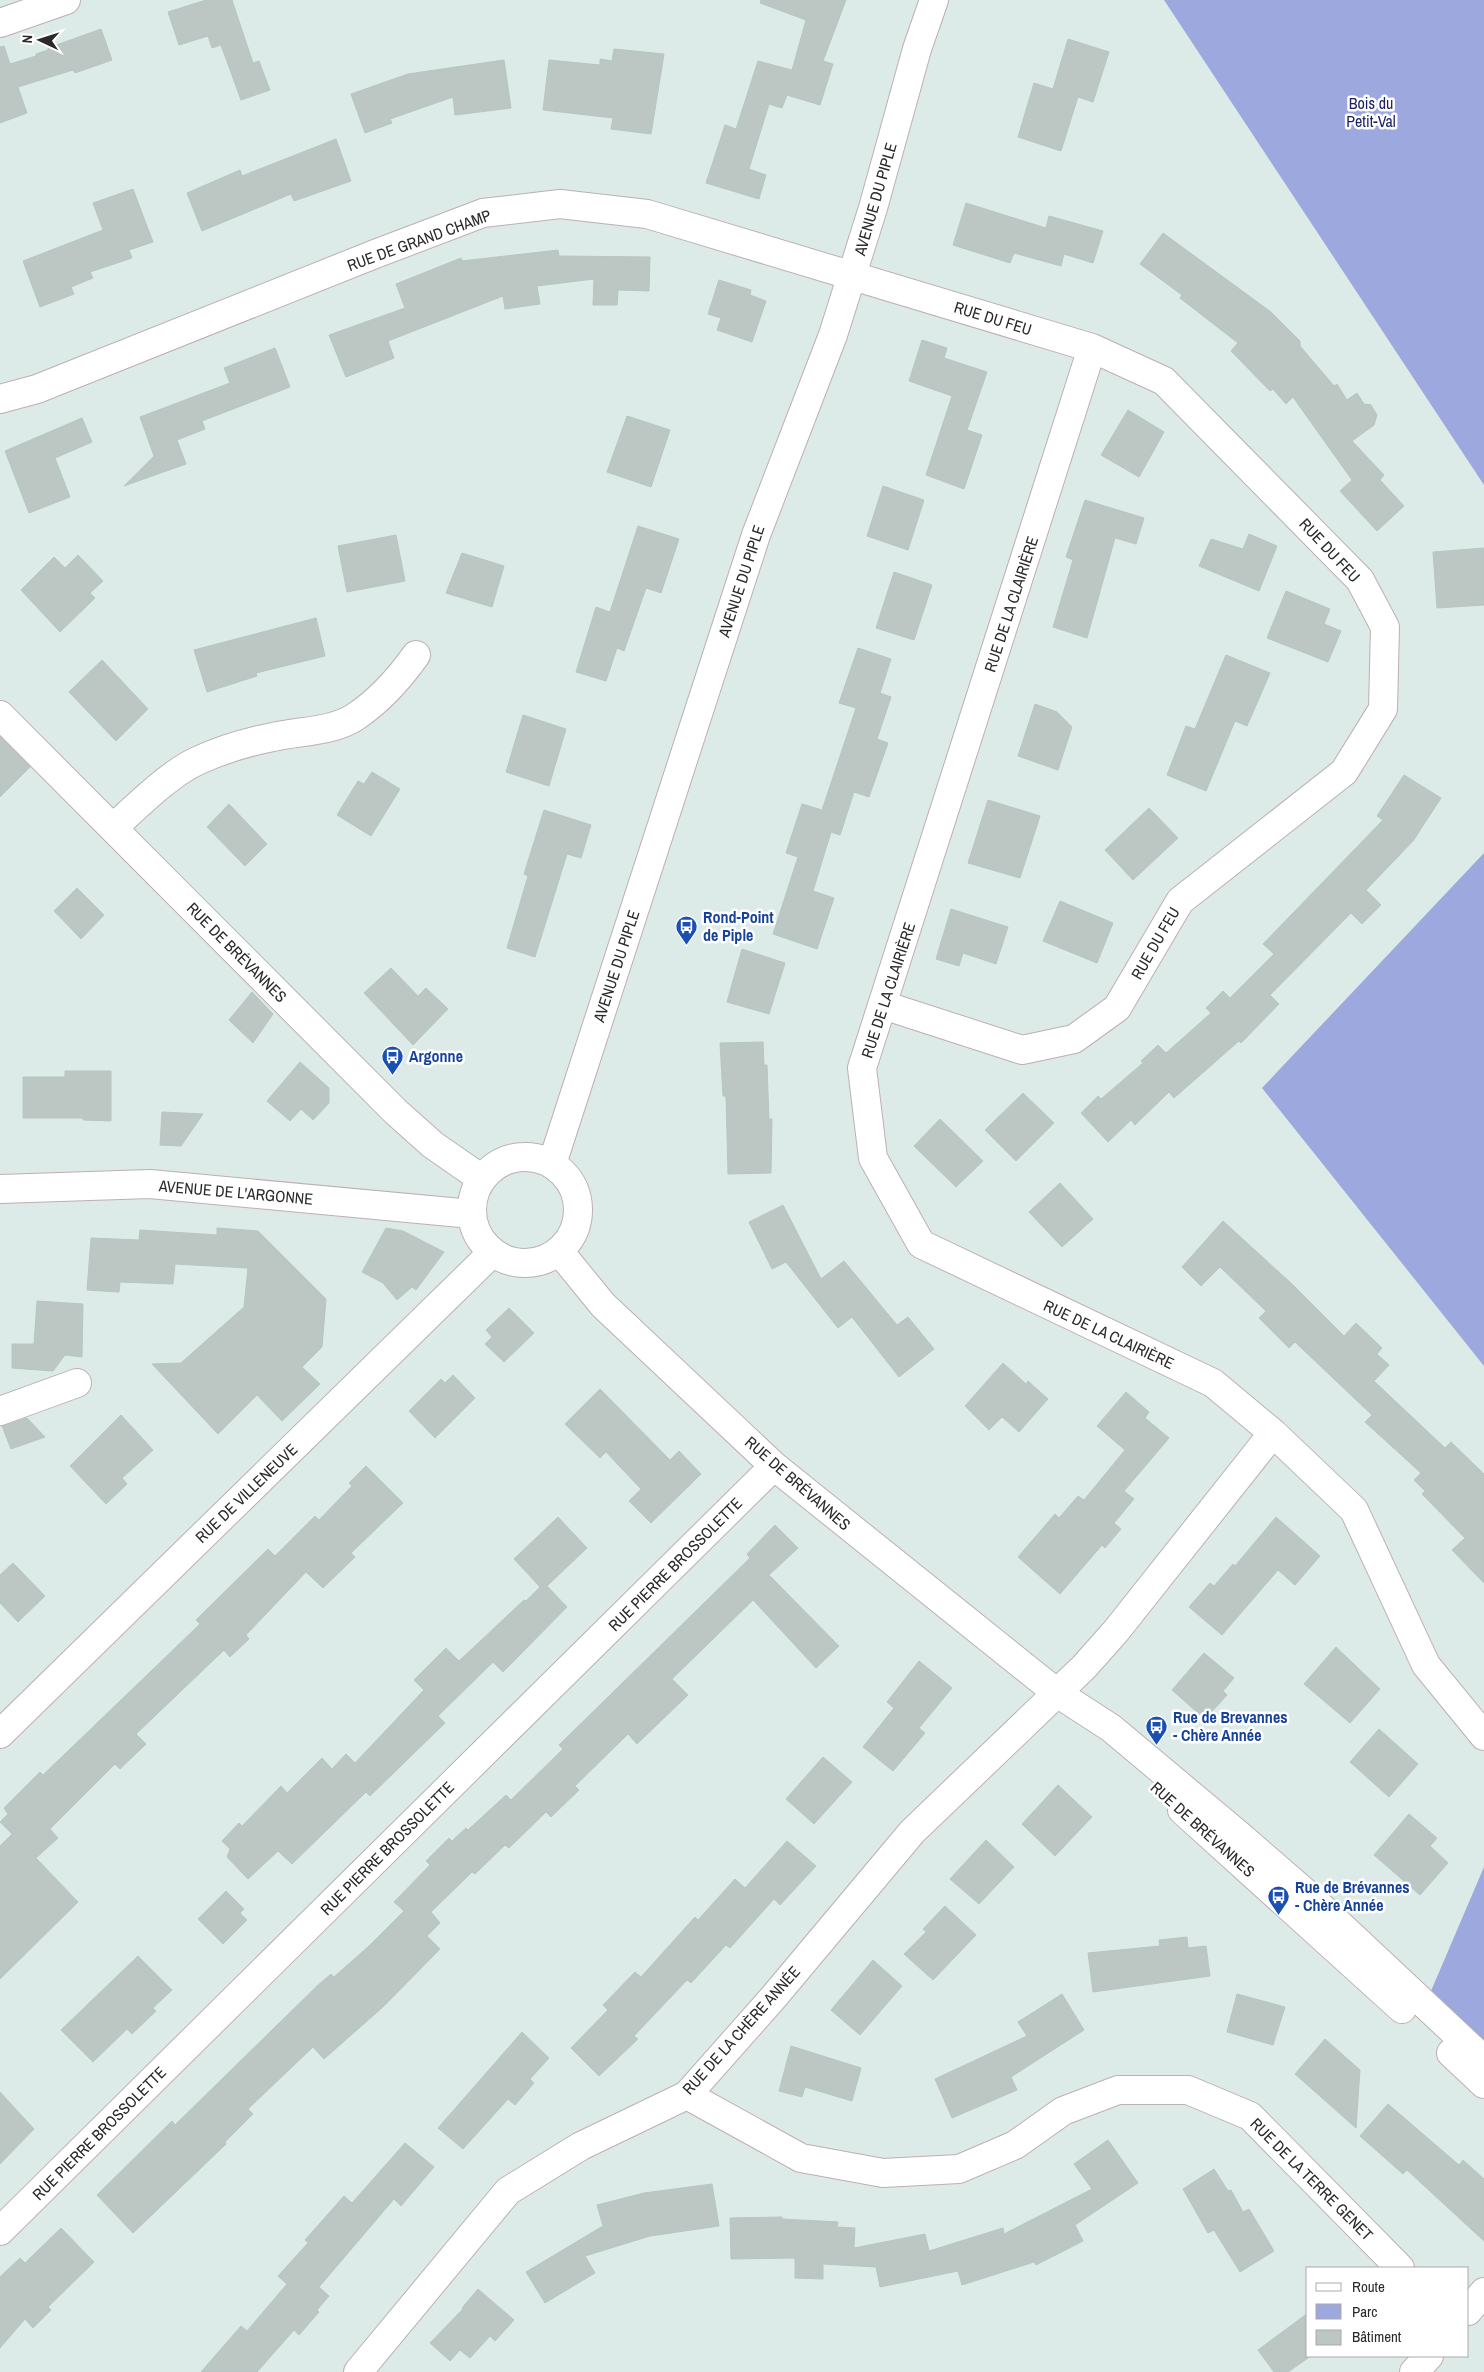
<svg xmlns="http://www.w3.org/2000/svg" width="1484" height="2372" viewBox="0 0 1484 2372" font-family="'Archivo Narrow',sans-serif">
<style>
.green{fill:#9ca8de}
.building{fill:#bcc6c3;stroke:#b6c6c3}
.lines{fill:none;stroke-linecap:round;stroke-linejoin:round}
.street-casing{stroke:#bdb0b0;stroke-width:30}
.secondary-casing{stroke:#bdb0b0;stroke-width:30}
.street{stroke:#fff;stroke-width:28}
.secondary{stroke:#fff;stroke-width:28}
.labels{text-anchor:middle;stroke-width:5;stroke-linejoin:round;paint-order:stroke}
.park-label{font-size:16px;fill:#1e2262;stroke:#fff}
.street-label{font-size:16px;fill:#2a2a2a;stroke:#fff}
.transit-label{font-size:16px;font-weight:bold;fill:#164399;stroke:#fff;text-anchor:start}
</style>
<rect width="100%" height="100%" fill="#dcebe7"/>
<!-- green -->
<path class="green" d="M 1164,0 L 1484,0 L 1484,485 Z
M 1484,853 L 1484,1366 L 1262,1088 Z
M 1484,1867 L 1484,2060 L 1425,2005 Z"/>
<!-- building -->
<path class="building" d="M 206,0 L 232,0 L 253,63 L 259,61 L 270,90 L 241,100 L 221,45 L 212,48 L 208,36 L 179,45 L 168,12 Z
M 761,0 L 846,0 L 823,61 L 833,64 L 820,105 L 787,95 L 782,108 L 769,104 L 749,169 L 766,175 L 759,199 L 706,183 L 725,125 L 736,129 L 758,61 L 792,70 L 806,20 L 760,3 Z
M 101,29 L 112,60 L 75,73 L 73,70 L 18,87 L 27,113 L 0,123 L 0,47 L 4,46 L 10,64 L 36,56 L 36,54 L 48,50 L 48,48 Z
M 1068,39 L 1109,52 L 1093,102 L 1078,97 L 1061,151 L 1018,137 L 1034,83 L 1053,89 Z
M 614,49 L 664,54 L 651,134 L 611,129 L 613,118 L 543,110 L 549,60 L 600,65 L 600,59 L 612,61 Z
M 504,60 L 511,108 L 455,115 L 453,97 L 390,119 L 392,123 L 365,133 L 351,94 L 408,74 Z
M 336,139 L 351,181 L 294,201 L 291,194 L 202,231 L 187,193 L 240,170 L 242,176 Z
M 133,189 L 153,242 L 129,250 L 132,258 L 90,272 L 93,278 L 71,287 L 74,294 L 40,307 L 23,261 L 103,230 L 93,203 Z
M 966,203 L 1046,228 L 1049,216 L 1103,231 L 1093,263 L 1064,254 L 1061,266 L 1014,253 L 1010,263 L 953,245 Z
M 1163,233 L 1271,312 L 1300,341 L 1300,346 L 1334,386 L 1337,384 L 1347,400 L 1357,393 L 1364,404 L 1371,405 L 1377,415 L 1374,425 L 1352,441 L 1384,475 L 1380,480 L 1404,506 L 1377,531 L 1340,491 L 1352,480 L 1293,397 L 1286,404 L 1273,389 L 1270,391 L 1231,351 L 1238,343 L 1180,298 L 1182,295 L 1140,264 Z
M 558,250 L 559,256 L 650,257 L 649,291 L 618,290 L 617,305 L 593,305 L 594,279 L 537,286 L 540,304 L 505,309 L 503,296 L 388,341 L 394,358 L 346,377 L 329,335 L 405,308 L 396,284 L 461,258 L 462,261 Z
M 719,280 L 751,290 L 750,295 L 766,301 L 752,342 L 717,330 L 721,318 L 708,314 Z
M 922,340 L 947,348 L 944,358 L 987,372 L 967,430 L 982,435 L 964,489 L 926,475 L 952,396 L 909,381 Z
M 275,348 L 290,387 L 202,421 L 205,429 L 177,440 L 186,464 L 124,486 L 154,456 L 140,417 L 230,383 L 224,368 Z
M 1128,410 L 1164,432 L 1139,477 L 1101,455 Z
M 627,416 L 670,430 L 651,487 L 607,472 Z
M 82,418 L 92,442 L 55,458 L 70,497 L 29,513 L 5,451 Z
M 883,486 L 924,500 L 908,550 L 867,536 Z
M 1085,500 L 1144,518 L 1136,544 L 1115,538 L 1087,638 L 1053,627 L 1073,560 L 1066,557 Z
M 638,526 L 679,539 L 661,593 L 646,588 L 624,651 L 617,648 L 606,681 L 576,672 L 596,607 L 610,612 Z
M 1249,534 L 1277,546 L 1259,591 L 1199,566 L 1211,539 L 1243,549 Z
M 396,535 L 405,581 L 347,592 L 338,546 Z
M 1484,548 L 1484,605 L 1437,608 L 1433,552 Z
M 462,553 L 504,566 L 492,607 L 446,593 Z
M 78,555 L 103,581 L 90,593 L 95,598 L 60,632 L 21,590 L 54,557 L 65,568 Z
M 894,572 L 932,585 L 914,640 L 876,628 Z
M 1286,591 L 1330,609 L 1324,624 L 1341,631 L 1328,662 L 1267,638 Z
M 316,618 L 325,656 L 256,673 L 257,676 L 207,692 L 194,650 Z
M 858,648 L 891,659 L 880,693 L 891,697 L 877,739 L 888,743 L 869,797 L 854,792 L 840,835 L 831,832 L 813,891 L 834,898 L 817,949 L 773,934 L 798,857 L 786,853 L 802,804 L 822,810 L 856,708 L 839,703 Z
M 1226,655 L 1270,673 L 1247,726 L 1235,721 L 1206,791 L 1167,775 L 1186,726 L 1195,729 Z
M 102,660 L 148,709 L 116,741 L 69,692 Z
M 1035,704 L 1057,712 L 1072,727 L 1058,770 L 1018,756 Z
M 523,715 L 566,729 L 549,786 L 506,772 Z
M 0,737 L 30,767 L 0,797 Z
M 372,772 L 400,789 L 371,836 L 337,815 L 358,781 L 364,784 Z
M 1404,775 L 1441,798 L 1413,841 L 1366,890 L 1381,905 L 1362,924 L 1351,913 L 1270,995 L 1279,1004 L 1241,1043 L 1239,1041 L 1174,1098 L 1169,1092 L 1135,1125 L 1131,1120 L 1108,1142 L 1081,1113 L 1098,1096 L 1101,1099 L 1143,1063 L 1141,1061 L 1158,1045 L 1166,1053 L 1211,1013 L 1206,1008 L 1223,991 L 1230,998 L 1274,954 L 1263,944 L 1383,820 L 1377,816 Z
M 988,800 L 1040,816 L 1020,878 L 968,863 Z
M 229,804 L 267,844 L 245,866 L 207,827 Z
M 1149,808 L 1178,838 L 1133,880 L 1105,850 Z
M 544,810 L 591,825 L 581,858 L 567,854 L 535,957 L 507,948 L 528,876 L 524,874 Z
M 77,888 L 104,915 L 81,939 L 54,911 Z
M 1060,901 L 1113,923 L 1097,963 L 1043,941 Z
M 951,909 L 1008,927 L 996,964 L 963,953 L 959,966 L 936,959 Z
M 742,949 L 785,963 L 769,1014 L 727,1002 Z
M 391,968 L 418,996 L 426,988 L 448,1009 L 413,1045 L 364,993 Z
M 252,992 L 273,1014 L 253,1043 L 229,1020 Z
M 763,1042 L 764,1065 L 767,1065 L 769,1119 L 772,1119 L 771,1173 L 728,1174 L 726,1096 L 723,1096 L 720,1043 Z
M 300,1062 L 329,1088 L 329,1103 L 313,1120 L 301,1109 L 290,1121 L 267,1101 Z
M 65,1071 L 111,1071 L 111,1121 L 83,1120 L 83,1118 L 23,1118 L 23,1077 L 65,1077 Z
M 1023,1093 L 1054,1123 L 1016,1161 L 985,1130 Z
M 162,1112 L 203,1114 L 181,1146 L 160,1145 Z
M 940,1119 L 983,1161 L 956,1187 L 914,1146 Z
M 1060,1183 L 1093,1219 L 1062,1247 L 1029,1212 Z
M 783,1205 L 821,1279 L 844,1261 L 897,1325 L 908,1317 L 934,1349 L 899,1377 L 852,1317 L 838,1328 L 786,1262 L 772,1269 L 749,1222 Z
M 1223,1221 L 1292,1284 L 1344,1336 L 1356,1323 L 1382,1348 L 1377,1354 L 1389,1365 L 1374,1381 L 1445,1448 L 1451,1442 L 1484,1474 L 1484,1583 L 1452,1550 L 1465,1538 L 1422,1494 L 1425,1491 L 1414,1480 L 1421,1473 L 1365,1422 L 1372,1415 L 1295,1342 L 1289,1348 L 1259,1318 L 1266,1311 L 1220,1267 L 1201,1286 L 1182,1267 Z
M 217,1228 L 258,1231 L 326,1299 L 322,1347 L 302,1367 L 320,1384 L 282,1421 L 257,1395 L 218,1434 L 152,1364 L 181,1363 L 244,1307 L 248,1268 L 175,1264 L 173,1284 L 120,1282 L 119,1292 L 87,1290 L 91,1238 L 139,1240 L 140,1230 L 217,1235 Z
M 386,1228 L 403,1231 L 444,1252 L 416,1290 L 412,1287 L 397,1300 L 383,1283 L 362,1272 Z
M 37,1301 L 83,1304 L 82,1357 L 65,1355 L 53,1371 L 12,1368 L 12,1344 L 34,1344 Z
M 509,1308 L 534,1333 L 504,1362 L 485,1344 L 492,1337 L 486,1330 Z
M 1003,1363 L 1026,1384 L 1028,1381 L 1048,1399 L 1019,1432 L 1002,1417 L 989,1430 L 965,1406 Z
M 453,1375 L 475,1398 L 435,1438 L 409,1411 L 441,1379 L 445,1383 Z
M 600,1389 L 670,1460 L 679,1451 L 701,1474 L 651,1523 L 629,1501 L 641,1489 L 606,1452 L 600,1458 L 565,1424 Z
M 1126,1392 L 1149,1412 L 1145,1418 L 1169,1438 L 1124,1491 L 1134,1499 L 1114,1523 L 1121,1529 L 1105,1548 L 1102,1545 L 1060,1594 L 1018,1557 L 1055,1514 L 1059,1518 L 1078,1496 L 1084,1500 L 1125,1450 L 1097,1426 Z
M 121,1415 L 153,1450 L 122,1478 L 127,1484 L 106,1504 L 70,1466 Z
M 27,1418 L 45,1437 L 11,1449 L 2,1426 Z
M 366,1466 L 403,1503 L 351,1553 L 355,1557 L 323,1588 L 306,1572 L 246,1635 L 249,1639 L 230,1657 L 224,1650 L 136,1734 L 146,1744 L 120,1769 L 115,1764 L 50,1829 L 58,1838 L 36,1858 L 78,1902 L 0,1979 L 0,1846 L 12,1834 L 0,1822 L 8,1814 L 4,1808 L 40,1772 L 43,1775 L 200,1624 L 196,1620 L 268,1549 L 275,1556 L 315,1516 L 319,1520 L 352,1486 L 349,1483 Z
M 558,1517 L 587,1548 L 547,1586 L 567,1607 L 503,1672 L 493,1662 L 438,1716 L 445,1723 L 370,1796 L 366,1792 L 292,1864 L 278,1851 L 248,1879 L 227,1857 L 230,1849 L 222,1841 L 239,1823 L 242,1826 L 281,1786 L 287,1793 L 322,1758 L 332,1769 L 346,1754 L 355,1763 L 424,1690 L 414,1680 L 446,1648 L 459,1661 L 524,1600 L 526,1601 L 540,1587 L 514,1559 Z
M 1276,1517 L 1320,1556 L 1295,1585 L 1278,1570 L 1222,1635 L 1189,1607 L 1210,1583 L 1214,1586 L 1233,1564 L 1235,1566 Z
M 775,1525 L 798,1548 L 769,1575 L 839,1646 L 816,1668 L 753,1600 L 672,1679 L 688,1695 L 637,1744 L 628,1734 L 575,1786 L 579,1790 L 551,1817 L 546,1812 L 509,1848 L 505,1845 L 475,1874 L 472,1872 L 431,1912 L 440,1923 L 427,1936 L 440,1949 L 384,2006 L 324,2059 L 313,2047 L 248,2109 L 253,2114 L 225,2142 L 226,2144 L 133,2233 L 97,2195 L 172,2121 L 175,2125 L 317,1986 L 331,1974 L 334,1977 L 370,1945 L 404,1911 L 394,1902 L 430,1865 L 426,1861 L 449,1838 L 452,1841 L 466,1828 L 468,1830 L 506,1795 L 511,1800 L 563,1749 L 559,1745 L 750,1558 L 747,1554 Z
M 13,1563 L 45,1596 L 18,1622 L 0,1603 L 0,1575 Z
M 1336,1647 L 1380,1689 L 1350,1723 L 1304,1684 Z
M 1204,1653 L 1234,1678 L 1223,1691 L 1227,1695 L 1205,1719 L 1172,1690 Z
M 919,1661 L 952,1688 L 919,1728 L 925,1733 L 893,1771 L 863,1747 L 894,1708 L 887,1702 Z
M 1379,1729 L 1418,1764 L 1389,1797 L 1350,1762 Z
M 823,1757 L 852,1782 L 814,1824 L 786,1799 Z
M 1058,1785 L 1092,1817 L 1055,1856 L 1022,1824 Z
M 1409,1814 L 1437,1838 L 1430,1846 L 1448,1863 L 1420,1895 L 1374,1855 Z
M 986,1840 L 1014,1867 L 979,1904 L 950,1879 Z
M 787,1841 L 816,1866 L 780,1905 L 774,1899 L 730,1948 L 726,1945 L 691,1983 L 687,1980 L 634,2036 L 638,2039 L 599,2076 L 571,2048 L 608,2010 L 603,2005 L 635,1972 L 641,1977 L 695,1917 L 698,1920 L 735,1879 L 745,1888 Z
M 226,1891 L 244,1909 L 240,1913 L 247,1920 L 223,1944 L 198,1919 Z
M 945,1906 L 976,1935 L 933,1980 L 904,1954 L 926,1932 L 923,1929 Z
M 1187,1937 L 1188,1948 L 1206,1946 L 1210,1976 L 1093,1992 L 1088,1953 L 1160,1946 L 1159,1940 Z
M 138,1956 L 172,1990 L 153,2008 L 156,2011 L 132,2034 L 127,2029 L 93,2062 L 61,2030 Z
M 873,1960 L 902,1986 L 860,2035 L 831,2010 Z
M 1062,1994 L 1084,2030 L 1011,2077 L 1017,2090 L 952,2118 L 935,2079 L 1027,2036 L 1018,2022 Z
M 1237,1994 L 1285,2007 L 1273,2045 L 1227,2032 Z
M 522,2032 L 549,2058 L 530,2079 L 534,2083 L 515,2105 L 508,2099 L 463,2149 L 438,2128 Z
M 1325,2039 L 1360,2070 L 1356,2128 L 1295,2074 Z
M 791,2046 L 861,2068 L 852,2101 L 805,2087 L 802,2097 L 779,2091 Z
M 0,2092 L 34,2129 L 0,2164 Z
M 1388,2104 L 1459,2165 L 1463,2160 L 1484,2179 L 1484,2241 L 1407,2170 L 1403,2174 L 1360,2136 Z
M 1108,2140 L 1138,2183 L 1075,2225 L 1083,2241 L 1036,2265 L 1034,2262 L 962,2285 L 958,2271 L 880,2287 L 876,2267 L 823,2264 L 823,2279 L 795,2278 L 795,2258 L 731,2259 L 730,2218 L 782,2217 L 782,2219 L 838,2222 L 837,2227 L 855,2228 L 854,2248 L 925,2234 L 929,2251 L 1003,2228 L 1004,2234 L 1092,2189 L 1074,2164 Z
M 405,2143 L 434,2167 L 401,2206 L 394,2199 L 319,2287 L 329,2296 L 317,2310 L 319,2312 L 299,2335 L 294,2330 L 257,2372 L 201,2372 L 241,2326 L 247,2331 L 287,2284 L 278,2276 L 308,2243 L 305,2240 L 344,2196 L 352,2203 Z
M 1214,2169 L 1228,2191 L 1231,2190 L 1243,2212 L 1249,2209 L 1274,2251 L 1240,2272 L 1214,2230 L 1208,2233 L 1183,2189 Z
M 712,2184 L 719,2226 L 650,2236 L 585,2256 L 595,2273 L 545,2303 L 526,2272 L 603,2226 L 597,2205 L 644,2193 Z
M 61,2228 L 94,2262 L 48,2307 L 51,2310 L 33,2328 L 25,2319 L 0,2348 L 0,2277 L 20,2258 L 25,2263 Z
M 478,2289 L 514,2320 L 495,2341 L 490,2336 L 470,2358 L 460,2350 L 450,2361 L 430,2343 L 463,2309 L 462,2308 Z
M 1308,2313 L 1308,2358 L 1288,2372 L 1274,2372 L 1258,2350 Z"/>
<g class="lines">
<defs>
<path id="street" d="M 0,23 L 66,0
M 1092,348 L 862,1068 L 873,1158 L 921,1244 L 1213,1383 L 1273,1433 L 1354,1510 L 1426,1665 L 1484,1736
M 0,399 L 37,389 L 375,254 L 483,213 L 560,204 L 647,214 L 1092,348 L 1164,381 L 1360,580 L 1385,627 L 1383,709 L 1344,772 L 1180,901 L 1117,1008 L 1074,1039 L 1022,1050 L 883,1005
M 0,715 L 396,1112 L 433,1145 L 482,1179
M 113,828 C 136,807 169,774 197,761 C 221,750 247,742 273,737 C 299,731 332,732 355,717 C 379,701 399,679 416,655
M 552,1164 L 756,535 L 833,335 L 873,208 L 917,49 L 934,0
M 0,1189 L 150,1184 L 472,1214
M 0,1411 L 77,1383
M 687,2095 L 801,2158 L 883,2173 L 959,2169 L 1015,2145 L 1063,2111 L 1118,2090 L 1188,2090 L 1250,2116 L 1400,2268
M 0,2231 L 774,1466
M 1468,2311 L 1484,2292
M 358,2372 L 508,2191 L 581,2146 L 687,2095 L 772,1999 L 912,1832 L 1084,1667 L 1116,1631 L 1273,1433
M 1414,2372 L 1429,2356"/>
<path id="secondary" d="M472 1210a53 53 0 1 1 106 0a53 53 0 1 1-106 0Z
M 559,1251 L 603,1305 L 774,1466 L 1057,1693 L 1111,1728 L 1240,1836 L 1308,1895 L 1484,2060
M 0,1734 L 493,1252
M 1182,1810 L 1402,2009
M 1451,2053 L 1484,2084"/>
</defs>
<!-- street casing -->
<use href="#street" class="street-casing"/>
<!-- secondary casing -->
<use href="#secondary" class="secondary-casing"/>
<!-- street -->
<use href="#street" class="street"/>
<!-- secondary -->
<use href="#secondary" class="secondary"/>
</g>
<!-- icons -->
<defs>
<symbol id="bus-pin" viewBox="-11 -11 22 30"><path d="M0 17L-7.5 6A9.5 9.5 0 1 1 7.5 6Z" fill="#1a4fb4" stroke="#fff"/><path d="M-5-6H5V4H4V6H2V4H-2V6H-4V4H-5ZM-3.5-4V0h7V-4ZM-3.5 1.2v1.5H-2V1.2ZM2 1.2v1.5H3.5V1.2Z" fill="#fff"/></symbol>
</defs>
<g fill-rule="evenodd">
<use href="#bus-pin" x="674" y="914" width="25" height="34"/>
<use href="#bus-pin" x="380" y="1044" width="25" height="34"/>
<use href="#bus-pin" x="1144" y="1714" width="25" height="34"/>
<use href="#bus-pin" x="1266" y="1884" width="25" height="34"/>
</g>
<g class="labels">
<!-- park labels -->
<g class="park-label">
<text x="1371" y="109">Bois du<tspan x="1371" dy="18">Petit-Val</tspan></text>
</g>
<!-- street labels -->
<g class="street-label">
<text transform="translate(875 199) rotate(-74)" y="6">AVENUE DU PIPLE</text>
<text transform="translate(419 240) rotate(-20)" y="6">RUE DE GRAND CHAMP</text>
<text transform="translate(993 318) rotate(17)" y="6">RUE DU FEU</text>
<text transform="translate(1330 550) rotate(47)" y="6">RUE DU FEU</text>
<text transform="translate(741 581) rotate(-72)" y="6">AVENUE DU PIPLE</text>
<text transform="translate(1011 604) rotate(-72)" y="6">RUE DE LA CLAIRIÈRE</text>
<text transform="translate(1155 943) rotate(-60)" y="6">RUE DU FEU</text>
<text transform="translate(237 952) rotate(45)" y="6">RUE DE BRÉVANNES</text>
<text transform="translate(616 966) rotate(-72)" y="6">AVENUE DU PIPLE</text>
<text transform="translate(888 990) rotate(-72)" y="6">RUE DE LA CLAIRIÈRE</text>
<text transform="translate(236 1192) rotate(5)" y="6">AVENUE DE L'ARGONNE</text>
<text transform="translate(1109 1334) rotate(25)" y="6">RUE DE LA CLAIRIÈRE</text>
<text transform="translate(798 1483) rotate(41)" y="6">RUE DE BRÉVANNES</text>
<text transform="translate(246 1493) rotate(-44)" y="6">RUE DE VILLENEUVE</text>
<text transform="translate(675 1564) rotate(-45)" y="6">RUE PIERRE BROSSOLETTE</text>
<text transform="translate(1203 1829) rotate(42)" y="6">RUE DE BRÉVANNES</text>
<text transform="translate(387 1848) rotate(-45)" y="6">RUE PIERRE BROSSOLETTE</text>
<text transform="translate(741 2030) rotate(-48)" y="6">RUE DE LA CHÈRE ANNÉE</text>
<text transform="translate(99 2133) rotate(-45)" y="6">RUE PIERRE BROSSOLETTE</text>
<text transform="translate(1312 2179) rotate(45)" y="6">RUE DE LA TERRE GENET</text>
</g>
<!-- transit labels -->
<g class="transit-label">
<text x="703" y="923">Rond-Point<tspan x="703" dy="18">de Piple</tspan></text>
<text x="409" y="1062">Argonne</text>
<text x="1173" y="1723">Rue de Brevannes<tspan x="1173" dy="18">- Chère Année</tspan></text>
<text x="1295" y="1893">Rue de Brévannes<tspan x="1295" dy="18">- Chère Année</tspan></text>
</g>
</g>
<!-- legend -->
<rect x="1306" y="2267" width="162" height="90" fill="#ffffff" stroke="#aaaaaa"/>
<rect x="1316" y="2283" width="25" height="8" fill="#ffffff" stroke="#aaaaaa"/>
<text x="1352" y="2292" font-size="15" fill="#2a2a2a">Route</text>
<rect x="1316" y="2304" width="25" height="15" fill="#9ca8de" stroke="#aaaaaa"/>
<text x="1352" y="2317" font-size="15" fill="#2a2a2a">Parc</text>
<rect x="1316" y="2330" width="25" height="15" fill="#bcc6c3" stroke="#aaaaaa"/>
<text x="1352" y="2342" font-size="15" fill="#2a2a2a">Bâtiment</text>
<!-- north arrow -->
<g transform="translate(40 40) rotate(274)" stroke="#ffffff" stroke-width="4" paint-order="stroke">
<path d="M0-4L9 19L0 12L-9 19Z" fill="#2a2a2a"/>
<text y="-8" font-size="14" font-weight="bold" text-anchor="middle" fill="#2a2a2a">N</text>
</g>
</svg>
